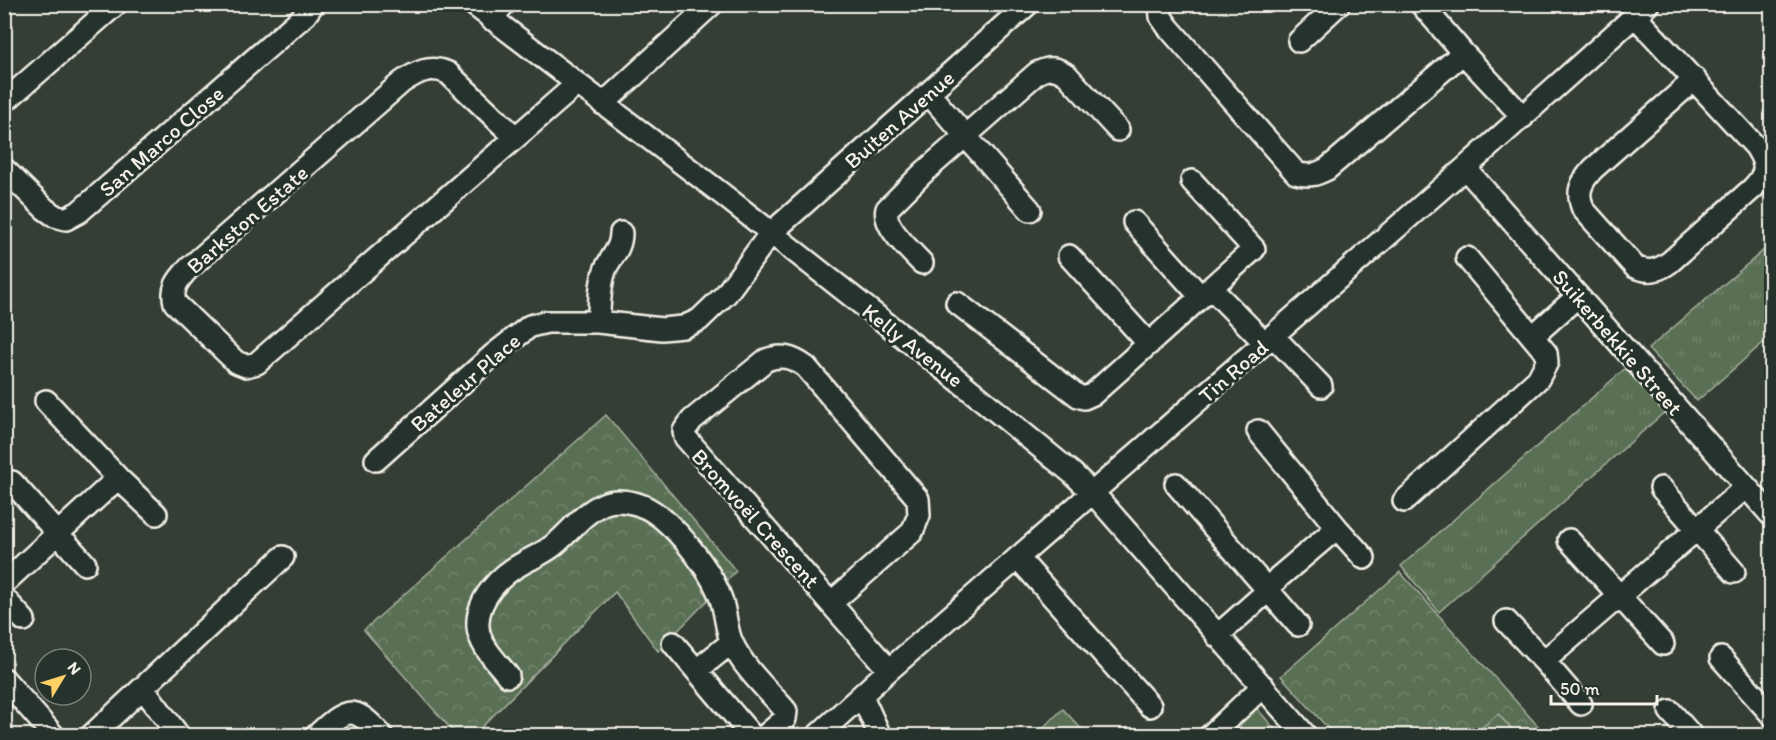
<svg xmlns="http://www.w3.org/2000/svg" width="1776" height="740" viewBox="0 0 1776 740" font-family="Itim,sans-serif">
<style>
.grass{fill:url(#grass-tufts);stroke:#a7b09e;stroke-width:1.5}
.forest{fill:url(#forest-crowns);stroke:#a7b09e;stroke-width:1.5}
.pitch{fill:#5a7054;stroke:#a7b09e;stroke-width:1.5}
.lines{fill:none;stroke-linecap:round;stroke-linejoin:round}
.minor-casing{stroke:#f4f1e8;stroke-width:26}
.minor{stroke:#26332d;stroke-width:21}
.labels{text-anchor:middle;stroke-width:6;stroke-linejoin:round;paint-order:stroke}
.street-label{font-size:22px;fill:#f4f1e8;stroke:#26332d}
</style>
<defs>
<pattern id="grass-tufts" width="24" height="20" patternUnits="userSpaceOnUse" patternTransform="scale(1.5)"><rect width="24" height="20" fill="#5a7054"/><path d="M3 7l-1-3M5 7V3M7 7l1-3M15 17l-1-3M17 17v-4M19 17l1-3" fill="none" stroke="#72856d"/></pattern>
<pattern id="forest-crowns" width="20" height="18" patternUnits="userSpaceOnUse" patternTransform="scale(1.5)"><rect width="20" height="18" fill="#5a7054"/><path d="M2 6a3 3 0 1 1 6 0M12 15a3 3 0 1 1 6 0" fill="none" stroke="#72856d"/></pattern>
</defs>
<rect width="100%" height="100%" fill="#343e35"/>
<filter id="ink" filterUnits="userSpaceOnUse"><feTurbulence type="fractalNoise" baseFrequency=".0167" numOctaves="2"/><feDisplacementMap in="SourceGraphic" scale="12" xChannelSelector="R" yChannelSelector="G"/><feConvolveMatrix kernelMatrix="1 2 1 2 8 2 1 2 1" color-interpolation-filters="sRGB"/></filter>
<g filter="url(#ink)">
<!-- grass -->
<path class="grass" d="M 1771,244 L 1771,336 L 1697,401 L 1648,349 Z
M 1629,365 L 1667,410 L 1439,612 L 1401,566 Z
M 1246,696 L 1280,735 L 1204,736 Z
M 1063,709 L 1087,735 L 1035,735 Z"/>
<!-- forest -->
<path class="forest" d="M 606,415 L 736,571 L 658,651 L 615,592 L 474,735 L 456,735 L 364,630 Z
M 1400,572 L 1546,735 L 1334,735 L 1281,676 Z"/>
<!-- pitch -->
<path class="pitch" d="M 1498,714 L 1517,735 L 1473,735 Z"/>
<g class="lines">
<defs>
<path id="minor" d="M 473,4 L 722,194 L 958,380 L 1072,473 L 1093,493 L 1306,736
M 1160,4 L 1161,17 L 1168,27 L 1296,173 C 1309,177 1315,175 1327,169 L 1463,53 L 1421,4
M 1635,16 L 1756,147 C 1767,165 1768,172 1753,188 L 1670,262 C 1658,271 1648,273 1635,267 L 1583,209 C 1576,192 1581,182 1593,169 L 1695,79
M 491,19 L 504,4
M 1299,41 L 1339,4
M 1463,53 L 1523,117
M 929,94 L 1030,210
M 4,102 L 116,4
M 603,104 L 712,4
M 515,137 L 448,73 C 430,65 417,72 402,82 L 188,269 C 178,280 171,288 175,303 L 236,362 L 246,366 L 257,363 L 577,84
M 1465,168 L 1772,516
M 4,169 L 45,209 L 55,216 L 66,219 L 79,212 L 305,15 L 313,4
M 1134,222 L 1201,297
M 1069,256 L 1149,344
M 922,263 C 910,250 882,226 887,209 L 923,173 L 1037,73 C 1049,67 1056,67 1067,75 L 1118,130
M 1211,288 L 1265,343
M 957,303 L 1078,396 L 1084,398 L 1093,394 L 1254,249 L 1192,181
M 598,322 C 600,306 599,284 606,268 C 612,255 621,249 621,233
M 1273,336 L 1321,386
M 1533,336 L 1578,296
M 376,460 L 493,355 L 530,326 L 547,322 L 598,322 L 662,329 L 683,327 L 699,320 L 726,294 L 770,234 L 1028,4
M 118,478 L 156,514
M 12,482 L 85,564
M 1176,484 L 1298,625
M 1661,488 L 1734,572
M 1404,501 L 1538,379 L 1547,362 L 1546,353 L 1467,258
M 1337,528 L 1364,558
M 1569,540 L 1663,644
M 1018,558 L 1150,706
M 4,583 L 118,478 L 46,401
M 4,598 L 24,620
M 831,603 L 912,532 L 919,515 L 918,499 L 806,367 C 792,357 782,354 766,360 L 692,420 L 684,431 L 685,437 L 889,670
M 1506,621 L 1544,661 L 1581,704
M 1217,636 L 1262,596 L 1279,577 L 1337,528 L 1258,431
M 673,643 L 752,736
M 1721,658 L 1772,715
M 1544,661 L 1746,487
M 697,670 L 732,642
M 508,676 C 497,662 479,645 478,627 C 476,600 500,575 523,563 C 534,557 544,553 554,545 C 571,531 583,513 603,504 C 616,498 635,502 647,508 C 675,523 711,570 721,599 C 726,613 726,630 732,643 C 744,669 768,690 786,711 L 785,719 L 765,736
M 4,679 L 54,736
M 143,688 L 179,736
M 862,696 L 880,736
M 1670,711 L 1692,736
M 91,736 L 283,557
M 316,736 C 346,708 353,703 382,736
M 817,736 L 889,670 L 1465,168 L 1648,4
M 1210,736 L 1263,686"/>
</defs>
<!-- minor casing -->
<use href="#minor" class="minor-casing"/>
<!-- minor -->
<use href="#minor" class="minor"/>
</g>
</g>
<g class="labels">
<!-- street labels -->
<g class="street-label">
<text transform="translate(899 119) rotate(-41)" y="8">Buiten Avenue</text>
<text transform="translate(161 141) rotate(-41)" y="8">San Marco Close</text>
<text transform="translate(247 219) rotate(-41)" y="8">Barkston Estate</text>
<text transform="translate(1618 342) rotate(49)" y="8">Suikerbekkie Street</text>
<text transform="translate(913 345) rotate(38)" y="8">Kelly Avenue</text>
<text transform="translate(1233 371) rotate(-41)" y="8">Tin Road</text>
<text transform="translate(465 382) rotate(-41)" y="8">Bateleur Place</text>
<text transform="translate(756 518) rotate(48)" y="8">Bromvoël Crescent</text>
</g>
</g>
<!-- margin -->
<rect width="1776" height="740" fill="none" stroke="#26332d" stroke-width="24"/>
<rect x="12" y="12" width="1752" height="716" fill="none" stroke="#f4f1e8" stroke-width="2" filter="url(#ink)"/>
<!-- north arrow -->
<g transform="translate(63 677) rotate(52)"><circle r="28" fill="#26332d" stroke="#787f78" stroke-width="1.5"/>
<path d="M0-4.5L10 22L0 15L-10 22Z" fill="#ffd166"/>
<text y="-9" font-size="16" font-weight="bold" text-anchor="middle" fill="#f4f1e8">N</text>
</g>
<!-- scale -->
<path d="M1551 695v9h106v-9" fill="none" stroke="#f4f1e8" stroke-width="3"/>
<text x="1560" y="695" font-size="18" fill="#f4f1e8" stroke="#26332d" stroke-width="4.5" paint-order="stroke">50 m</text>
</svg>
